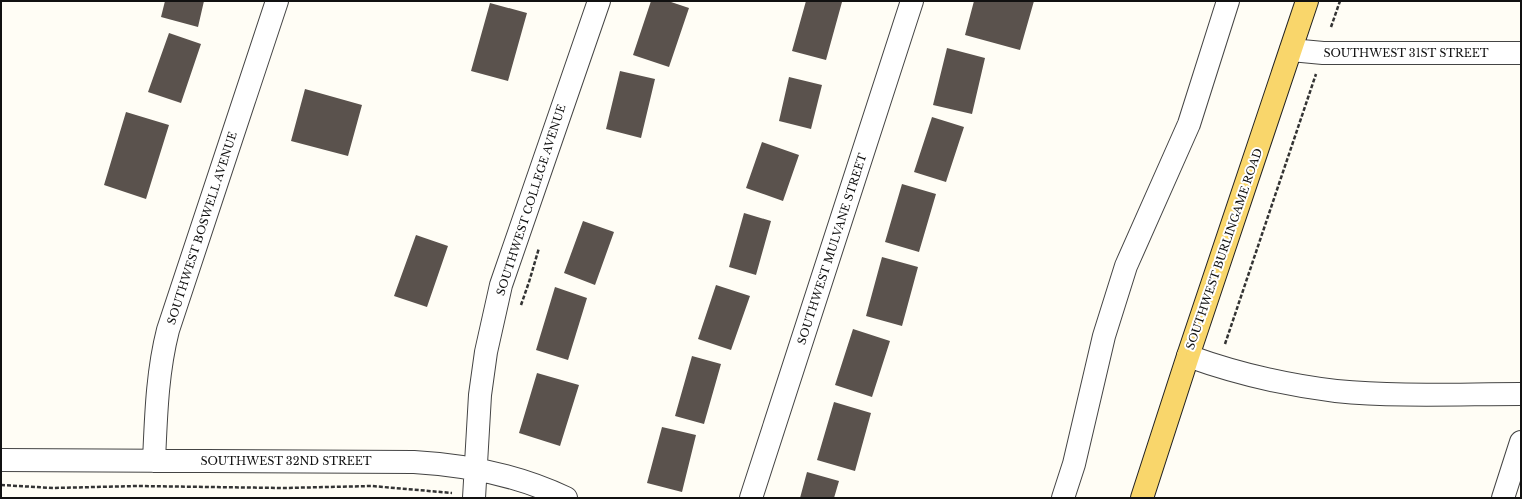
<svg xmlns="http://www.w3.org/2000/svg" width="1522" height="499" viewBox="0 0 1522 499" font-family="'Libre Baskerville',serif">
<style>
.building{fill:#5a524d}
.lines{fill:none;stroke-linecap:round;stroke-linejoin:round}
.minor-casing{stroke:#444;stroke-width:24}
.major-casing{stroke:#222;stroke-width:24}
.path{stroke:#333;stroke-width:2.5;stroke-dasharray:4 2;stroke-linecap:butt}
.minor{stroke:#fff;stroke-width:22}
.major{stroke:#f9d66b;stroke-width:22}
.labels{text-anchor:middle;stroke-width:4;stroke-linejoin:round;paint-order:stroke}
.street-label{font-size:11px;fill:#111;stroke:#fff}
</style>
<rect width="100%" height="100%" fill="#fffdf5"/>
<!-- building -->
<path class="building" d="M 165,1 L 204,1 L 198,27 L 161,17 Z
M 651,1 L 668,1 L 689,8 L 669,67 L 633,55 Z
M 806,1 L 842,2 L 826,60 L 792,51 Z
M 974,1 L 1034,1 L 1020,50 L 965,35 Z
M 490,3 L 527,13 L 508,81 L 471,71 Z
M 169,33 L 201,44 L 181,103 L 148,92 Z
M 947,48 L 985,58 L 972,114 L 933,105 Z
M 620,71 L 655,79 L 641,138 L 606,129 Z
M 789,77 L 822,85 L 811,129 L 779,121 Z
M 305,89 L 362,105 L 348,156 L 291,141 Z
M 126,112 L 169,125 L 146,199 L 104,185 Z
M 932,117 L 964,127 L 946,182 L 914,172 Z
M 762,142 L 799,155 L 783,201 L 746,188 Z
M 902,184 L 936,194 L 919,252 L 885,242 Z
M 744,213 L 771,221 L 756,275 L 729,267 Z
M 583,221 L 614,232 L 595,285 L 564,273 Z
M 416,235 L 448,246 L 427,307 L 394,296 Z
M 882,257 L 918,267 L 902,326 L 866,316 Z
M 716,285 L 750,296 L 731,350 L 698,339 Z
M 555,287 L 587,298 L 568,360 L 536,350 Z
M 853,329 L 890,341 L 872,397 L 835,385 Z
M 692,356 L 721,364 L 704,424 L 675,416 Z
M 537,373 L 579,385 L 560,446 L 519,433 Z
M 834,402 L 871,413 L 855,471 L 817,460 Z
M 662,427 L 696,435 L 682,492 L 647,483 Z
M 807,472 L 839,481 L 834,498 L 800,498 Z"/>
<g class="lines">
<defs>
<path id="minor" d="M 1291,50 L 1323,53 L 1521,53
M 1188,356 C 1235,373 1285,385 1336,391 C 1397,397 1459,394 1521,394
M 1,460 L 414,462 C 467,465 518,475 566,498
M 154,461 C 156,417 157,373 168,330 L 277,1
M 474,498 L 480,395 L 486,352 L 501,285 L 599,1
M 751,498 L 912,1
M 1063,498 L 1074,464 L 1104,336 L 1126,266 L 1189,124 L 1228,1
M 1503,498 L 1521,442"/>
<path id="major" d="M 1142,498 L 1188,356 L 1307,1"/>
</defs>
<!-- minor casing -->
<use href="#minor" class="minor-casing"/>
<!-- major casing -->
<use href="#major" class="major-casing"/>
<!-- path -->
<path class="path" d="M 1331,27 L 1340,1
M 521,305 L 529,282 L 539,248
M 1225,344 L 1316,74
M 1,485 L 53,488 L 137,486 L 284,488 L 372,486 L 452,493"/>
<!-- minor -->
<use href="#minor" class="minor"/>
<!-- major -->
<use href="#major" class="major"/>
</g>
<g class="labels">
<!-- street labels -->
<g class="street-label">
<text x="1406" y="57">SOUTHWEST 31ST STREET</text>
<text transform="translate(531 200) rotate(-72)" y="4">SOUTHWEST COLLEGE AVENUE</text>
<text transform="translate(202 228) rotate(-72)" y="4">SOUTHWEST BOSWELL AVENUE</text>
<text transform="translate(832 249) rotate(-72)" y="4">SOUTHWEST MULVANE STREET</text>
<text transform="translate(1224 249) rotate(-71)" y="4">SOUTHWEST BURLINGAME ROAD</text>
<text x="286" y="465">SOUTHWEST 32ND STREET</text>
</g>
</g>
<!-- border -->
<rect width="1522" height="499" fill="none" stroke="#111111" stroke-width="4"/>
</svg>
